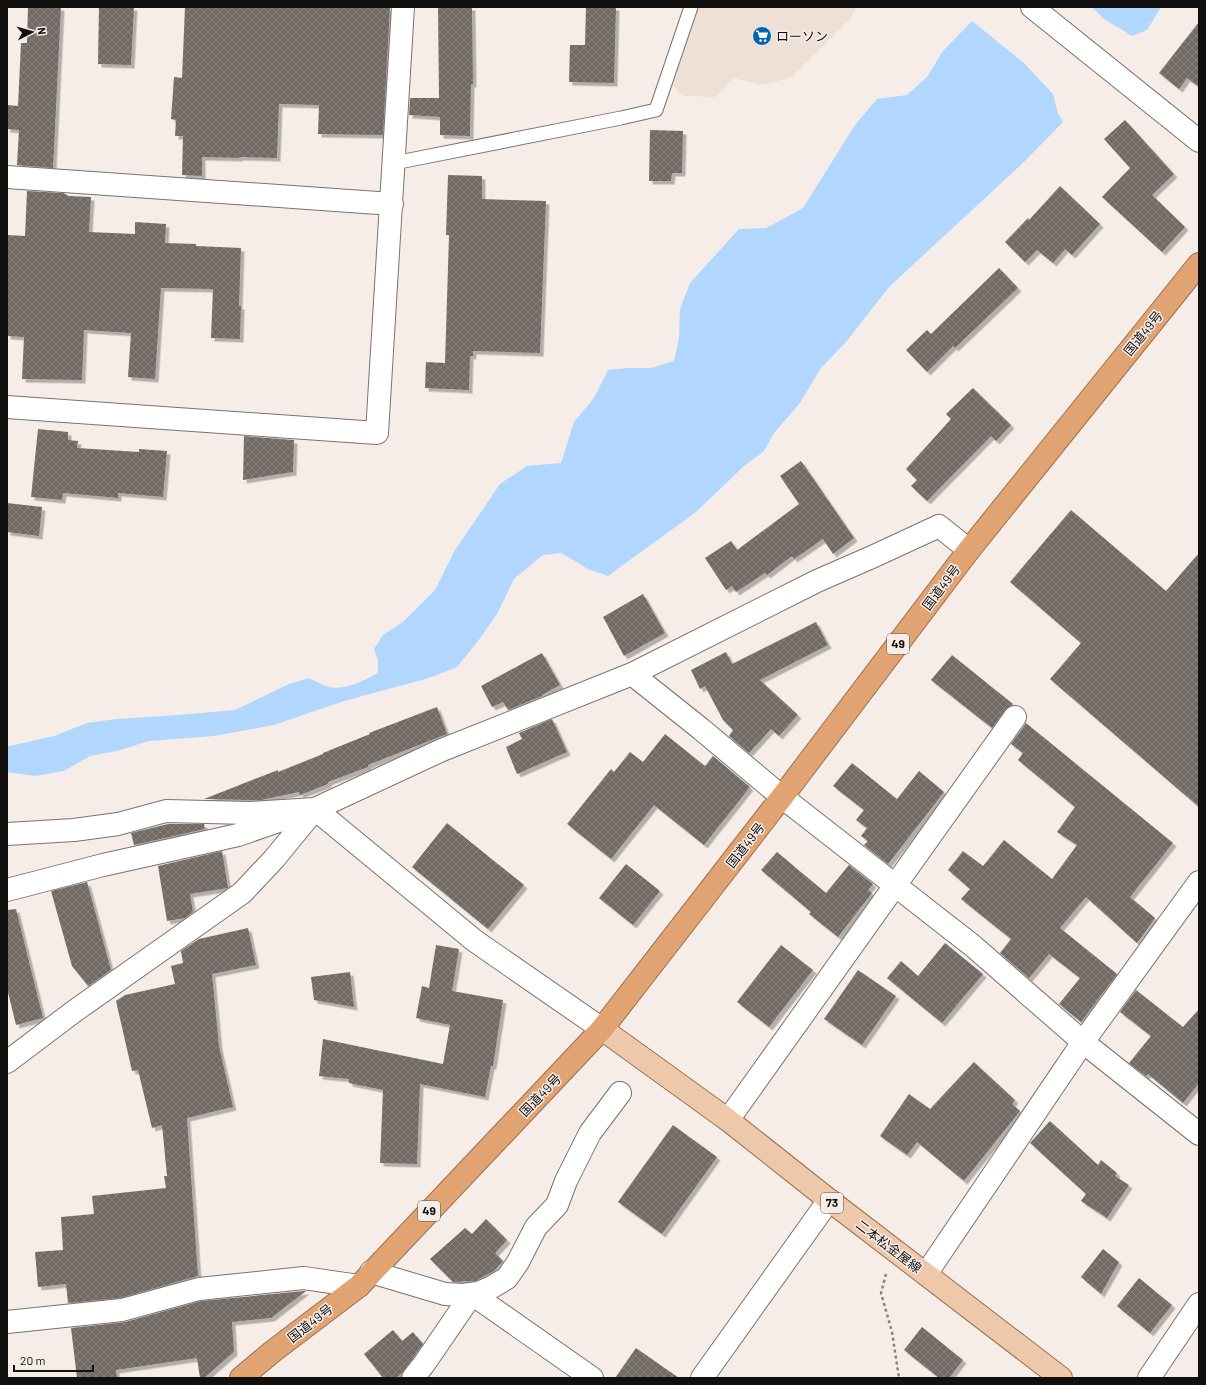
<svg xmlns="http://www.w3.org/2000/svg" width="1206" height="1385" viewBox="0 0 1206 1385" font-family="Barlow,'Noto Sans JP',sans-serif">
<style>
.built{fill:#eee0d5}
.water{fill:#b2d7ff}
.building{fill:url(#building-cross-hatch);filter:url(#shadow)}
.lines{fill:none;stroke-linecap:round;stroke-linejoin:round}
.lane-casing{stroke:#7a726d;stroke-width:15}
.street-casing{stroke:#7a726d;stroke-width:24}
.primary-casing{stroke:#99704f;stroke-width:24}
.highway-casing{stroke:#99704f;stroke-width:24}
.path{stroke:#88827e;stroke-width:2.5;stroke-dasharray:3 3;stroke-linecap:butt}
.lane{stroke:#fff;stroke-width:13}
.street{stroke:#fff;stroke-width:22}
.primary{stroke:#eec8aa;stroke-width:22}
.highway{stroke:#e2a372;stroke-width:22}
.labels{text-anchor:middle;stroke-width:3;stroke-linejoin:round;paint-order:stroke}
.shield{fill:#f6ede8;stroke:#56524f;stroke-width:1}
.shield-label{font-size:12px;font-weight:bold;fill:#12100e}
.poi-label{font-size:13px;fill:#12100e;stroke:#f6ede8;text-anchor:start}
.street-label{font-size:13px;fill:#12100e;stroke:#f6ede8}
</style>
<defs>
<pattern id="building-cross-hatch" width="8" height="8" patternUnits="userSpaceOnUse"><rect width="8" height="8" fill="#716a65"/><path d="M0 0l8 8M0 8l8-8" fill="none" stroke="#86817e"/></pattern>
<filter id="shadow"><feDropShadow dx="3.5" dy="3.5" stdDeviation="0" flood-color="#0004"/></filter>
</defs>
<rect width="100%" height="100%" fill="#f6ede8"/>
<!-- built -->
<path class="built" d="M 698,7 L 856,7 L 850,19 L 792,77 L 763,85 L 733,78 L 716,97 L 683,96 L 672,85 Z"/>
<!-- water -->
<path class="water" d="M 1092,7 L 1161,7 L 1147,30 L 1132,36 L 1104,19 Z
M 972,21 L 1024,63 L 1053,94 L 1058,113 L 1063,122 L 1024,162 L 889,287 L 846,342 L 821,368 L 800,403 L 774,433 L 764,451 L 743,467 L 696,512 L 608,576 L 588,569 L 561,553 L 543,555 L 514,579 L 497,614 L 478,641 L 457,667 L 429,678 L 344,701 L 274,725 L 214,736 L 149,741 L 117,751 L 90,756 L 64,771 L 35,776 L 7,772 L 7,746 L 10,746 L 54,736 L 87,723 L 117,719 L 178,715 L 235,710 L 289,684 L 309,678 C 315,681 322,685 329,687 C 343,691 366,680 378,673 L 378,661 L 374,649 L 383,635 L 404,621 L 435,590 L 455,550 L 500,484 L 527,466 L 561,463 L 574,422 L 594,398 L 608,370 L 627,368 L 651,368 L 674,361 L 679,338 L 680,309 L 690,283 L 739,229 L 766,228 L 803,208 L 855,125 L 877,99 L 907,95 L 927,77 L 943,51 Z"/>
<!-- building -->
<path class="building" d="M 28,7 L 61,7 L 53,168 L 17,165 L 19,130 L 7,129 L 7,105 L 18,106 L 21,43 L 27,43 Z
M 99,7 L 134,7 L 131,65 L 98,64 Z
M 185,7 L 390,7 L 383,135 L 318,134 L 319,105 L 279,104 L 277,158 L 239,157 L 239,158 L 202,157 L 202,176 L 182,175 L 183,136 L 175,136 L 176,120 L 171,119 L 174,77 L 182,78 Z
M 438,7 L 472,7 L 473,84 L 471,84 L 470,136 L 440,135 L 440,117 L 409,115 L 410,98 L 439,98 Z
M 586,7 L 616,7 L 614,83 L 569,82 L 570,45 L 585,45 Z
M 1199,22 L 1199,87 L 1187,78 L 1179,89 L 1159,73 Z
M 1125,120 L 1174,174 L 1152,195 L 1185,227 L 1162,252 L 1102,197 L 1130,168 L 1104,139 Z
M 650,130 L 683,131 L 682,173 L 672,173 L 671,181 L 649,181 Z
M 448,175 L 482,176 L 482,199 L 546,201 L 540,353 L 473,351 L 473,356 L 470,356 L 469,390 L 425,388 L 426,362 L 445,363 L 449,235 L 446,235 Z
M 1060,186 L 1100,224 L 1072,255 L 1065,249 L 1053,263 L 1037,250 L 1025,262 L 1005,242 L 1028,218 L 1029,220 Z
M 27,191 L 63,193 L 69,196 L 91,197 L 89,232 L 135,234 L 135,222 L 166,224 L 165,243 L 196,244 L 196,246 L 241,248 L 239,306 L 241,306 L 240,339 L 211,338 L 213,289 L 161,288 L 155,379 L 128,377 L 131,333 L 84,330 L 82,380 L 22,379 L 24,337 L 7,336 L 7,235 L 25,236 Z
M 999,268 L 1018,288 L 955,348 L 953,346 L 927,372 L 906,350 L 927,330 L 931,334 Z
M 973,388 L 1011,425 L 996,441 L 991,436 L 927,501 L 911,486 L 917,480 L 906,469 L 951,419 L 946,414 Z
M 38,429 L 68,432 L 68,440 L 78,441 L 77,448 L 139,452 L 139,449 L 167,451 L 163,497 L 118,493 L 118,498 L 63,493 L 62,500 L 31,497 Z
M 244,436 L 294,440 L 293,472 L 243,480 Z
M 801,461 L 854,538 L 833,554 L 823,539 L 794,559 L 792,556 L 767,575 L 765,573 L 736,592 L 732,586 L 726,590 L 705,558 L 731,541 L 737,550 L 799,504 L 780,476 Z
M 7,503 L 42,507 L 39,536 L 7,532 Z
M 1071,510 L 1166,591 L 1199,553 L 1199,807 L 1050,679 L 1081,643 L 1010,582 Z
M 643,594 L 665,633 L 624,656 L 603,617 Z
M 816,622 L 828,645 L 760,680 L 798,715 L 779,736 L 771,729 L 749,753 L 729,736 L 733,730 L 723,720 L 705,686 L 700,689 L 691,670 L 726,652 L 732,664 Z
M 542,653 L 560,685 L 542,695 L 542,696 L 508,710 L 503,702 L 492,707 L 481,686 Z
M 952,655 L 1013,704 L 1005,710 L 992,728 L 931,680 Z
M 437,707 L 447,734 L 368,765 L 368,767 L 328,782 L 328,784 L 300,795 L 299,792 L 261,800 L 249,800 L 204,799 L 278,770 L 278,772 L 323,754 L 323,753 L 370,734 L 369,733 Z
M 552,719 L 567,752 L 517,774 L 506,747 L 522,739 L 519,733 Z
M 1026,723 L 1173,843 L 1130,897 L 1155,918 L 1137,943 L 1086,897 L 1060,928 L 1117,974 L 1081,1022 L 1059,1004 L 1080,978 L 1049,954 L 1029,978 L 1000,953 L 1011,939 L 961,899 L 970,889 L 948,870 L 963,851 L 983,866 L 1004,840 L 1052,879 L 1077,845 L 1057,832 L 1075,807 L 1018,760 L 1023,753 L 1011,744 Z
M 665,734 L 705,766 L 713,756 L 750,787 L 704,845 L 654,805 L 611,859 L 567,824 L 611,769 L 614,772 L 630,752 L 643,762 Z
M 852,763 L 897,799 L 919,771 L 944,792 L 888,864 L 864,845 L 868,841 L 861,836 L 867,828 L 856,820 L 864,810 L 833,786 Z
M 447,823 L 524,885 L 488,929 L 412,867 Z
M 168,824 L 204,824 L 205,829 L 134,845 L 131,833 Z
M 222,851 L 228,888 L 190,894 L 193,912 L 185,918 L 167,921 L 158,866 Z
M 777,852 L 826,893 L 849,865 L 873,884 L 868,890 L 872,893 L 838,937 L 809,914 L 811,912 L 761,870 Z
M 626,864 L 660,891 L 633,925 L 599,898 Z
M 87,882 L 111,970 L 88,986 L 72,966 L 51,891 Z
M 16,909 L 43,1018 L 16,1025 L 7,988 L 7,910 Z
M 248,928 L 256,965 L 212,974 L 219,1046 L 233,1107 L 187,1118 L 198,1276 L 120,1298 L 68,1303 L 66,1284 L 38,1287 L 35,1252 L 63,1250 L 61,1217 L 94,1214 L 92,1196 L 166,1188 L 164,1176 L 167,1176 L 162,1125 L 152,1128 L 138,1070 L 132,1071 L 116,1001 L 125,995 L 175,984 L 171,966 L 183,963 L 181,951 L 199,939 Z
M 945,943 L 983,974 L 942,1023 L 887,978 L 901,961 L 918,976 Z
M 436,945 L 459,949 L 452,991 L 503,1000 L 493,1066 L 491,1066 L 485,1097 L 420,1084 L 417,1164 L 380,1163 L 383,1090 L 349,1083 L 349,1079 L 319,1076 L 323,1039 L 443,1064 L 450,1025 L 416,1018 L 422,986 L 429,988 Z
M 781,945 L 813,970 L 769,1027 L 737,1002 Z
M 858,970 L 896,996 L 862,1045 L 824,1019 Z
M 350,972 L 354,1007 L 314,1000 L 311,977 Z
M 1136,990 L 1183,1027 L 1199,1009 L 1199,1083 L 1183,1103 L 1148,1074 L 1146,1076 L 1129,1063 L 1151,1036 L 1120,1012 Z
M 974,1062 L 1015,1100 L 1012,1104 L 1020,1111 L 964,1181 L 917,1142 L 907,1155 L 880,1136 L 909,1094 L 930,1109 Z
M 1050,1121 L 1098,1165 L 1101,1160 L 1117,1173 L 1115,1176 L 1129,1185 L 1107,1218 L 1081,1201 L 1086,1194 L 1030,1143 Z
M 673,1125 L 717,1157 L 662,1234 L 618,1202 Z
M 486,1219 L 507,1240 L 495,1253 L 503,1261 L 494,1271 L 475,1281 L 453,1282 L 430,1259 L 465,1228 L 472,1234 Z
M 1103,1249 L 1119,1262 L 1101,1294 L 1081,1277 Z
M 1139,1278 L 1172,1305 L 1150,1333 L 1117,1306 Z
M 304,1291 L 306,1291 L 271,1318 L 232,1322 L 234,1352 L 204,1378 L 200,1378 L 197,1358 L 116,1370 L 117,1378 L 77,1378 L 71,1328 L 125,1322 L 201,1301 Z
M 922,1327 L 963,1360 L 949,1378 L 939,1378 L 904,1350 Z
M 393,1330 L 402,1341 L 413,1332 L 423,1344 L 402,1373 L 396,1378 L 383,1378 L 364,1354 Z
M 636,1348 L 679,1378 L 615,1378 Z"/>
<g class="lines">
<defs>
<path id="lane" d="M 394,163 L 621,118 L 656,110 L 691,7"/>
<path id="street" d="M 1032,7 L 1199,141
M 7,177 L 392,204
M 7,407 L 377,433 L 403,7
M 632,674 L 701,729 L 782,797 L 973,946 L 1083,1042 L 1199,1134
M 7,834 L 74,830 L 118,824 L 166,811 L 249,813 L 315,809 L 475,941 L 602,1029
M 7,890 L 103,865 L 238,835 L 287,818
M 7,1062 L 76,1010 L 242,893 L 274,859 L 315,809 L 442,750 L 632,674 L 817,581 L 872,557 L 939,526 L 969,550
M 728,1120 L 1015,717
M 371,1272 L 445,1294 L 463,1295 L 478,1293 L 492,1287 L 507,1278 L 518,1262 L 536,1227 L 557,1205 L 566,1181 L 590,1133 L 620,1093
M 926,1274 L 1083,1042 L 1199,882
M 7,1322 L 122,1310 L 199,1289 L 304,1278 L 359,1286
M 413,1378 L 424,1364 L 472,1294 L 592,1378
M 702,1378 L 829,1200
M 1149,1378 L 1199,1304"/>
<path id="primary" d="M 602,1029 L 728,1120 L 829,1200 L 1061,1378"/>
<path id="highway" d="M 241,1378 L 272,1352 L 359,1286 L 602,1029 L 782,797 L 969,550 L 1199,264"/>
</defs>
<!-- lane casing -->
<use href="#lane" class="lane-casing"/>
<!-- street casing -->
<use href="#street" class="street-casing"/>
<!-- primary casing -->
<use href="#primary" class="primary-casing"/>
<!-- highway casing -->
<use href="#highway" class="highway-casing"/>
<!-- path -->
<path class="path" d="M 886,1274 L 881,1293 L 892,1332 L 899,1378"/>
<!-- lane -->
<use href="#lane" class="lane"/>
<!-- street -->
<use href="#street" class="street"/>
<!-- primary -->
<use href="#primary" class="primary"/>
<!-- highway -->
<use href="#highway" class="highway"/>
</g>
<!-- icons -->
<defs>
<symbol id="supermarket-disc" viewBox="-11 -11 22 22"><circle r="9.5" fill="#0265b2" stroke="#f6ede8"/><path d="M-6-5.5h2.5l.6 2H6L4.5 2H-2.5L-4.4-4H-6ZM-1.5 3.2a1.3 1.3 0 1 0 .1 0ZM3 3.2a1.3 1.3 0 1 0 .1 0Z" fill="#fff"/></symbol>
</defs>
<g fill-rule="evenodd">
<use href="#supermarket-disc" x="751" y="25" width="22" height="22"/>
</g>
<g class="labels">
<!-- shield labels -->
<g class="shield">
<rect x="887" y="634" width="22" height="20" rx="3"/>
<rect x="821" y="1193" width="22" height="20" rx="3"/>
<rect x="418" y="1201" width="22" height="20" rx="3"/>
</g>
<g class="shield-label">
<text x="898" y="648">49</text>
<text x="832" y="1207">73</text>
<text x="429" y="1215">49</text>
</g>
<!-- poi labels -->
<g class="poi-label">
<text x="776" y="41">ローソン</text>
</g>
<!-- street labels -->
<g class="street-label">
<text transform="translate(1143 333) rotate(-51)" y="5">国道49号</text>
<text transform="translate(941 587) rotate(-53)" y="5">国道49号</text>
<text transform="translate(745 845) rotate(-52)" y="5">国道49号</text>
<text transform="translate(540 1095) rotate(-46)" y="5">国道49号</text>
<text transform="translate(889 1246) rotate(37)" y="5">二本松金屋線</text>
<text transform="translate(310 1323) rotate(-38)" y="5">国道49号</text>
</g>
</g>
<!-- border -->
<rect width="1206" height="1385" fill="none" stroke="#12100e" stroke-width="16"/>
<!-- north arrow -->
<g transform="translate(32 32) rotate(84)" stroke="#f6ede8" stroke-width="3" paint-order="stroke">
<path d="M0-3L7 15L0 10L-7 15Z" fill="#12100e"/>
<text y="-6" font-size="11" font-weight="bold" text-anchor="middle" fill="#12100e">N</text>
</g>
<!-- scale -->
<path d="M14 1365v6h79v-6" fill="none" stroke="#12100e" stroke-width="2"/>
<text x="20" y="1365" font-size="12" fill="#12100e" stroke="#f6ede8" stroke-width="3" paint-order="stroke">20 m</text>
</svg>
